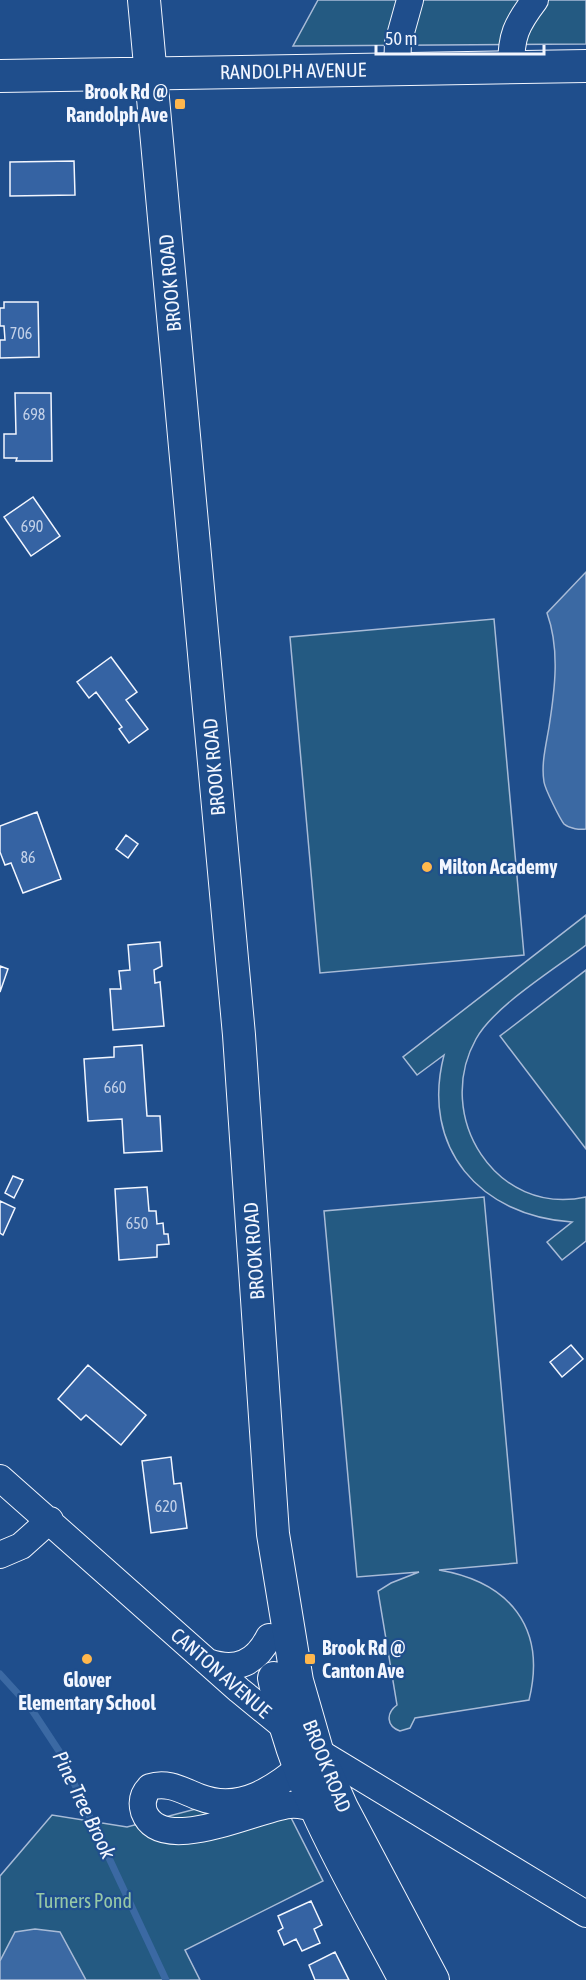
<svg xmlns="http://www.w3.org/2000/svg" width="586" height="1980" viewBox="0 0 586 1980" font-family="'Asap Condensed',sans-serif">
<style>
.green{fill:#245a82;stroke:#a8bbd7;stroke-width:1.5}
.water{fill:#3b69a3;stroke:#a8bbd7;stroke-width:1.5}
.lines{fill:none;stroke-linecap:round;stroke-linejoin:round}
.stream{stroke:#3b69a3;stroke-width:7}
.building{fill:#3563a3;stroke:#f2f6ff;stroke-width:1.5}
.minor-casing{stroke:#f2f6ff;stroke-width:28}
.major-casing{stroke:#f2f6ff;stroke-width:34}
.minor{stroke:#1f4e8c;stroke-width:26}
.major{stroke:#1f4e8c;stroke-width:32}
.poi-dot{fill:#ffb74d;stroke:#1f4e8c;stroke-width:2}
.labels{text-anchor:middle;stroke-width:4.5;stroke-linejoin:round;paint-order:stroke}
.number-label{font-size:16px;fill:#c3d1e8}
.street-label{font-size:20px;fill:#f2f6ff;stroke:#1f4e8c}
.poi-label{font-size:20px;font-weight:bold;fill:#f2f6ff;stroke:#1f4e8c;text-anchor:start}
.park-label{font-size:20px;fill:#97c8a6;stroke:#1f4e8c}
.water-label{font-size:21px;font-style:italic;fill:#f2f6ff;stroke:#1f4e8c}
</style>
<rect width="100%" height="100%" fill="#1f4e8c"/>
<!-- green -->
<path class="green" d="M 318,0 L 586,0 L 586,44 L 293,46 Z
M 494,619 L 524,955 L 320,973 L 290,637 Z
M 586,915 L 586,945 C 555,969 494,1006 476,1039 C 433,1116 496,1217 586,1197 L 586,1241 L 562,1260 L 547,1242 L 572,1222 C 480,1216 420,1148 444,1055 L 417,1075 L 403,1057 Z
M 586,970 L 586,1149 L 500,1036 Z
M 484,1197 L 517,1563 L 439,1570 C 509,1582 547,1627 529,1700 L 415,1718 L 410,1728 L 400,1731 C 386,1726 386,1713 397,1705 L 378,1591 L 391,1583 L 419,1572 L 357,1577 L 324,1211 Z
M 276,1788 L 323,1881 L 185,1950 L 200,1980 L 0,1980 L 0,1876 L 52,1815 L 127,1827 Z"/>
<!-- water -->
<path class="water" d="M 586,572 L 586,829 C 580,830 570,829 564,824 C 560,819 545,789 544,782 C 541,764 546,745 549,727 C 555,689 560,649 547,613 Z
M 35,1929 L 60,1932 L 86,1980 L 0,1980 L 0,1961 L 15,1932 Z"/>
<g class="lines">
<!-- stream -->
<path class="stream" d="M 0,1674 L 30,1707 L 59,1751 L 166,1980"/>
</g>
<!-- building -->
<path class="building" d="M 74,161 L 75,195 L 10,196 L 10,162 Z
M 4,302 L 38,302 L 39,357 L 0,358 L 0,340 L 5,340 L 4,326 L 0,326 L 0,308 L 4,308 Z
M 15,393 L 51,393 L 52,461 L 16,461 L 17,458 L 4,458 L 4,434 L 16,434 Z
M 33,497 L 60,536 L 31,556 L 4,517 Z
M 111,657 L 137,692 L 126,700 L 148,729 L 129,743 L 119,729 L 122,727 L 96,692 L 89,698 L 77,682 Z
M 37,812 L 61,879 L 23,893 L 11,863 L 5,865 L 0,852 L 0,826 Z
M 126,835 L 138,844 L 128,858 L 116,849 Z
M 160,942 L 162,966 L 154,970 L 155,983 L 160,982 L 164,1026 L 113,1030 L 110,989 L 121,989 L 119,971 L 130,970 L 128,945 Z
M 0,966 L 8,969 L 0,992 Z
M 142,1045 L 147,1116 L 160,1116 L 162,1151 L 124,1153 L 122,1119 L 88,1121 L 84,1059 L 114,1057 L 114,1047 Z
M 13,1176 L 23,1180 L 14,1198 L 5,1193 Z
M 147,1187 L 149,1211 L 156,1211 L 157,1224 L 163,1223 L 164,1234 L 168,1234 L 169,1244 L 157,1245 L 157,1257 L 119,1260 L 115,1189 Z
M 0,1201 L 15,1208 L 3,1235 L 0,1233 Z
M 571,1345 L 583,1359 L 562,1377 L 550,1362 Z
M 88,1365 L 146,1415 L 121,1445 L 86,1415 L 81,1420 L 58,1399 Z
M 171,1457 L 174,1484 L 181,1483 L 187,1528 L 151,1533 L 142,1461 Z
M 311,1901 L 322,1925 L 314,1929 L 320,1943 L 302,1951 L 296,1939 L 284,1945 L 278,1931 L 283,1928 L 278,1916 Z
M 335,1952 L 349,1980 L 315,1980 L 309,1965 Z"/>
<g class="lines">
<defs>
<path id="minor" d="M 511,67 C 511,36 516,25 535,0
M 397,69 L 398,43 L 410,0
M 0,1478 L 239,1690 L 304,1743 L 586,1914
M 0,1555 L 21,1546 L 50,1520
M 208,1662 C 236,1672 256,1663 269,1637
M 313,1757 C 280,1783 245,1815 199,1797 C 183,1791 168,1781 150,1787 C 143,1794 141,1802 144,1812 C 161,1857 255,1809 289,1805 C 298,1804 307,1806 316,1809"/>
<path id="major" d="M 144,0 L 239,1035 L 273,1534 L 297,1681 L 318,1754 L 342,1808 L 433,1980
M 0,76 L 586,66
M 274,1678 C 294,1788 354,1883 405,1980"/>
</defs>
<!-- minor casing -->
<use href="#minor" class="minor-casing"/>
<!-- major casing -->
<use href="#major" class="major-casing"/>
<!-- minor -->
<use href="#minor" class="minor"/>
<!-- major -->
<use href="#major" class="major"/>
</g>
<!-- markers -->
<g class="poi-dot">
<rect x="174" y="98" width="12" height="12" rx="3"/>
<circle cx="427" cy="867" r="6"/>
<circle cx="87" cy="1659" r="6"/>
<rect x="304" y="1653" width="12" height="12" rx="3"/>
</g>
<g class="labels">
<!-- number labels -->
<g class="number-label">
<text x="21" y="339">706</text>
<text x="34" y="420">698</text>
<text x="32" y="532">690</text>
<text x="28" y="863">86</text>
<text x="115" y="1093">660</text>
<text x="137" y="1229">650</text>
<text x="166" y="1512">620</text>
</g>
<!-- street labels -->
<g class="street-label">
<text transform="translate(293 71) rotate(-1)" y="7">RANDOLPH AVENUE</text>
<text transform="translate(170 283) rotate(-95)" y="7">BROOK ROAD</text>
<text transform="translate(214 767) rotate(-95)" y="7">BROOK ROAD</text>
<text transform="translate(254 1251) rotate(-94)" y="7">BROOK ROAD</text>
<text transform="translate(221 1673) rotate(41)" y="7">CANTON AVENUE</text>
<text transform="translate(327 1766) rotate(68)" y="7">BROOK ROAD</text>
</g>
<!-- poi labels -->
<g class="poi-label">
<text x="168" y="99" text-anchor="end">Brook Rd @<tspan x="168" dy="23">Randolph Ave</tspan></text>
<text x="439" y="874">Milton Academy</text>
<text x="322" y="1655">Brook Rd @<tspan x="322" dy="23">Canton Ave</tspan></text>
<text x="87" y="1687" text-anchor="middle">Glover<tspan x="87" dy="23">Elementary School</tspan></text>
</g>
<!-- park labels -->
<g class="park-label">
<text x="84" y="1908">Turners Pond</text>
</g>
<!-- water labels -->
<g class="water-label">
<text transform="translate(84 1805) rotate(64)" y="7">Pine Tree Brook</text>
</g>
</g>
<!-- scale -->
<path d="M376 45v9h168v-9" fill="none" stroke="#f2f6ff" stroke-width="3"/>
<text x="385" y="45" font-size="18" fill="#f2f6ff" stroke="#1f4e8c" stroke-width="4.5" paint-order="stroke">50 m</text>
</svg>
